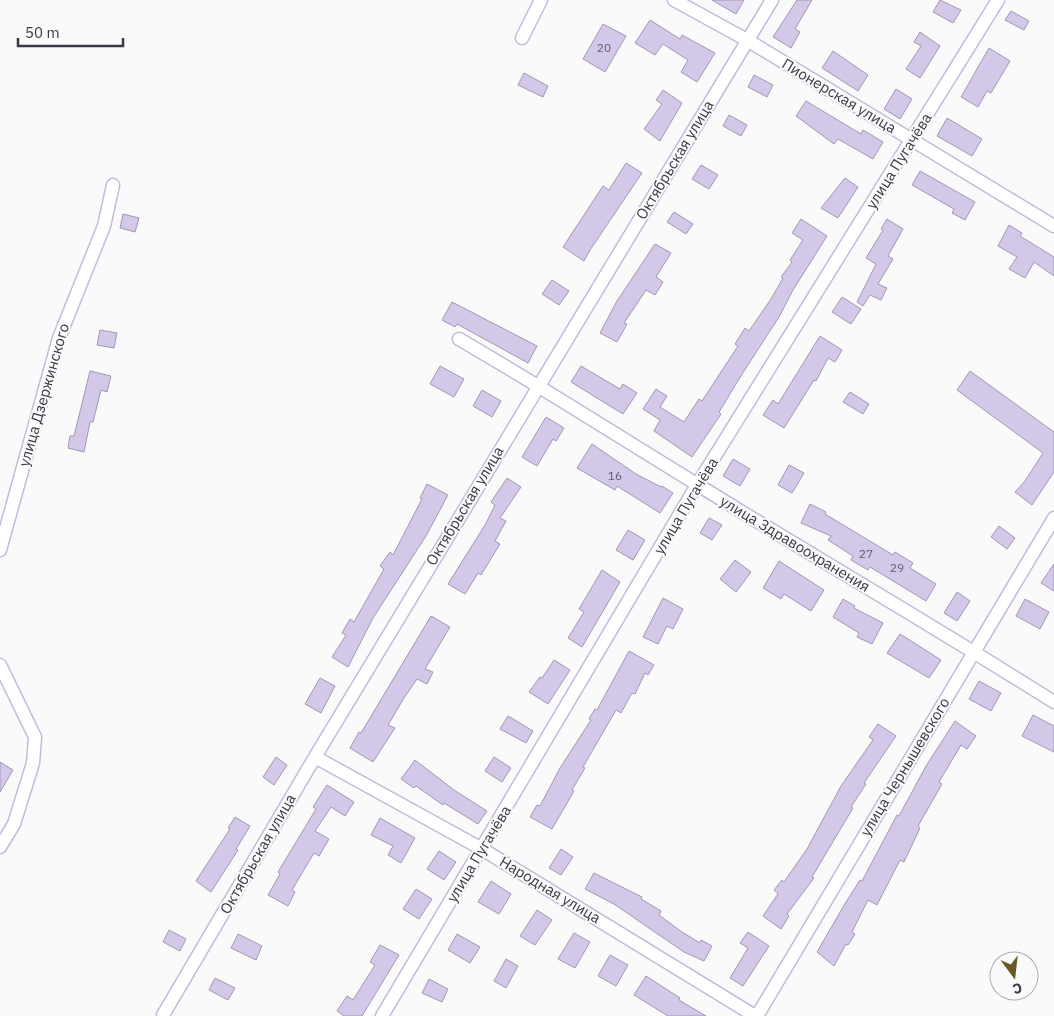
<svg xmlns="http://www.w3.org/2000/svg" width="1054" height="1016" viewBox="0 0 1054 1016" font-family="'IBM Plex Sans',sans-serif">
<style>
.building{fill:#d4c8e9;stroke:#a296b5}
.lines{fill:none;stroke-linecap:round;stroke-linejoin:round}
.minor-casing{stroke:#c6badb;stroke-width:15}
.minor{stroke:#fff;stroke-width:12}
.labels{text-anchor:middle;stroke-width:4;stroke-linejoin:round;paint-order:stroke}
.number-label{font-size:12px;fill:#625b6e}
.street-label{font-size:15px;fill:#3c3745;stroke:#fafafa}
</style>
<rect width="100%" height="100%" fill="#fafafa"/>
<!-- building -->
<path class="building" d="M 712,0 L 744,0 L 736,14 Z
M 797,0 L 812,0 L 795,29 L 800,32 L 791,48 L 773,37 Z
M 940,0 L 961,10 L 953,23 L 933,12 Z
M 1011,11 L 1029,21 L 1024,30 L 1005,20 Z
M 650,20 L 680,39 L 682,35 L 715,53 L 697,82 L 681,72 L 688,60 L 663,44 L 655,55 L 635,43 Z
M 603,24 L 626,36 L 605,72 L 583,59 Z
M 920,32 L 940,46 L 920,78 L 906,69 L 921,46 L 914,42 Z
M 989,48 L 1010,61 L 991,93 L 987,91 L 978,107 L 961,97 Z
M 833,51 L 868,75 L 858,91 L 822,68 Z
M 524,73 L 548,86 L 543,97 L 518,85 Z
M 754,75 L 773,85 L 767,97 L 748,87 Z
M 896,89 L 912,99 L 900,119 L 884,109 Z
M 663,90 L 682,103 L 660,141 L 644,129 L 662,104 L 656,100 Z
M 806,101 L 861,134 L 863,130 L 883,142 L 873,159 L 838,139 L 834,144 L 796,116 Z
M 729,115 L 747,125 L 741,136 L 723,126 Z
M 947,118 L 982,139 L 972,156 L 937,136 Z
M 626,163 L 642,173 L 590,250 L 584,261 L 563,247 L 603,186 L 609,190 Z
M 701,165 L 718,175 L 709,189 L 692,179 Z
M 920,171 L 975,202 L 965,220 L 952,213 L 954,209 L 912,185 Z
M 845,178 L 858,187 L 838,218 L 821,208 Z
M 674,212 L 693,224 L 686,234 L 667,222 Z
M 123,214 L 139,218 L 135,232 L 120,228 Z
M 801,219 L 827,236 L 793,290 L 779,317 L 744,371 L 719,412 L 721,414 L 692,457 L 654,431 L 660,420 L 643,409 L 656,389 L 667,396 L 660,407 L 684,422 L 699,399 L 702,401 L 738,346 L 735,344 L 745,328 L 749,331 L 771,299 L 783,278 L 781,277 L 792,262 L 790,260 L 803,240 L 792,233 Z
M 887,219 L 903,229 L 888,256 L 893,259 L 878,284 L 887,288 L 881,300 L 870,295 L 863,306 L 857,302 L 876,264 L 866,258 L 883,230 L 881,229 Z
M 1009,225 L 1022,233 L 1020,236 L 1054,257 L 1054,276 L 1034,262 L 1025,278 L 1009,269 L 1017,257 L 998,246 Z
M 655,244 L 671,253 L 656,277 L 663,282 L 655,295 L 646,290 L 624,323 L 627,324 L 617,342 L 600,333 L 617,301 Z
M 552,280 L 569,291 L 559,305 L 542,294 Z
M 842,297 L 861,309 L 851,324 L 832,312 Z
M 452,302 L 537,346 L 528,363 L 457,324 L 455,327 L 442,320 Z
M 100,330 L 117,333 L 114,348 L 97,345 Z
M 820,336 L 842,350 L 835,362 L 828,358 L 816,381 L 814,380 L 784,428 L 763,415 L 773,400 L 778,404 Z
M 440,366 L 464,379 L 454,397 L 430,384 Z
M 581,366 L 620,389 L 623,384 L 637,393 L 623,414 L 571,382 Z
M 90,371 L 111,376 L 107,392 L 101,390 L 93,422 L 90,422 L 84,452 L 68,448 L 70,436 L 74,436 Z
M 970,371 L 1054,432 L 1054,472 L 1032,505 L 1015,492 L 1025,481 L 1043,453 L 957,390 Z
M 482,390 L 501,401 L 492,417 L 473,406 Z
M 850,392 L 869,404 L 863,414 L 843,402 Z
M 546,417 L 564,428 L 556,441 L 553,439 L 537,466 L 522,457 Z
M 592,444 L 636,474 L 661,487 L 662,486 L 673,493 L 660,513 L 617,486 L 615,490 L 577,468 Z
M 733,459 L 750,469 L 740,486 L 723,476 Z
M 789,465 L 804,473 L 792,493 L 778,485 Z
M 507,478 L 521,487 L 500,518 L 506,521 L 495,541 L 500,544 L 481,575 L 478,573 L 465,594 L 448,584 L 485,525 L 495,505 L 491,502 Z
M 427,484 L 448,495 L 426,536 L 373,618 L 348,667 L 332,657 L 346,635 L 342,633 L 350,619 L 354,622 L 384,569 L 380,566 L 390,552 L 393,555 L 422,499 L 420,498 Z
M 810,504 L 826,512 L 825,514 L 893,555 L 895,552 L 913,563 L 910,568 L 936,584 L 926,601 L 870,567 L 868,570 L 851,560 L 853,556 L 828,540 L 831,536 L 801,523 Z
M 709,518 L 722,525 L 712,540 L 700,533 Z
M 999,526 L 1015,538 L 1007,549 L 991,537 Z
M 628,530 L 645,540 L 633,560 L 616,550 Z
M 735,560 L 751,572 L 736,592 L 720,579 Z
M 779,561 L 824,590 L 811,611 L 784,594 L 781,599 L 763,588 Z
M 1054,564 L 1054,591 L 1041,583 Z
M 602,570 L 620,582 L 582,647 L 568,638 L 584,612 L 579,609 Z
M 957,592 L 970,601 L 957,621 L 944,613 Z
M 663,598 L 683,609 L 673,629 L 667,626 L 658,644 L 643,637 Z
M 843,599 L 855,606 L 854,608 L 883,623 L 872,644 L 857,637 L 859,633 L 833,617 Z
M 1025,599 L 1049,612 L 1040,629 L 1016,616 Z
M 431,616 L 450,627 L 425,669 L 433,672 L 427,684 L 417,679 L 404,698 L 388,725 L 395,728 L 373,762 L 350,748 L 359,732 L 361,733 Z
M 900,634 L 941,660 L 929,678 L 887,653 Z
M 629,651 L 654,665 L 648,675 L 645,673 L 635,694 L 632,693 L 621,713 L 616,710 L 583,767 L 585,768 L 572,790 L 574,791 L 552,829 L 530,817 L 537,805 L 540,806 L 560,768 L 591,720 L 589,719 L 595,709 L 597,710 Z
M 554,660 L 570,670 L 548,704 L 529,692 L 540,677 L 542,678 Z
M 320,678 L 335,686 L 321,713 L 305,704 Z
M 979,681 L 1001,693 L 991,711 L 969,699 Z
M 1033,715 L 1054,726 L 1054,752 L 1022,736 Z
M 508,716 L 533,731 L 526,743 L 500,729 Z
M 955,721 L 976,736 L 967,749 L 961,745 L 939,782 L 942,784 L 918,826 L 920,828 L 904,862 L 900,860 L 877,905 L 868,900 L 852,932 L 855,934 L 848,945 L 846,944 L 834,966 L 817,952 L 846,902 L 860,880 L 862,881 L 897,815 L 899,816 L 926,766 Z
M 878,724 L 896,736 L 864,783 L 866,784 L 851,807 L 853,808 L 812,877 L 814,878 L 787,914 L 789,916 L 781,929 L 763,916 L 778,894 L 774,890 L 782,880 L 784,882 L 807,849 L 841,786 L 873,740 L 869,737 Z
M 276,757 L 287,765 L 274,785 L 263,777 Z
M 494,757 L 511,768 L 502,782 L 485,771 Z
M 415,760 L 454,790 L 487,811 L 478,824 L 444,803 L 443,805 L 416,786 L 414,788 L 401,779 Z
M 0,762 L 13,770 L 0,792 Z
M 327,785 L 354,802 L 345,816 L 331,807 L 315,831 L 329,839 L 319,856 L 314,853 L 292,890 L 295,892 L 288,906 L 268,895 L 280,874 L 278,872 L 316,809 L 313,807 Z
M 235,817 L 250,826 L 236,849 L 238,850 L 211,892 L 196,881 L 230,829 L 228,828 Z
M 380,818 L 415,838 L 401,863 L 388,855 L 393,846 L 371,835 Z
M 561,849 L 573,857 L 561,875 L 549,868 Z
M 439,851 L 456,862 L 444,880 L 427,869 Z
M 594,873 L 642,897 L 641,899 L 661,911 L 659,915 L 682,932 L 700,943 L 701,940 L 712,946 L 704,961 L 684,952 L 614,904 L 585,889 Z
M 491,881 L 511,894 L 499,914 L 478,902 Z
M 416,889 L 432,899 L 419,919 L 403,909 Z
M 537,910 L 552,920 L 535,945 L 520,936 Z
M 169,930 L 186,939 L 180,951 L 163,942 Z
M 748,932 L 769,946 L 743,986 L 730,978 L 748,948 L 740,943 Z
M 574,933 L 590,942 L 575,968 L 558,959 Z
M 238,934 L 262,946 L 256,960 L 231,948 Z
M 457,934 L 480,947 L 470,963 L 448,950 Z
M 380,945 L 399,955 L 362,1016 L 344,1016 L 337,1011 L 347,996 L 353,1000 L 375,965 L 370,962 Z
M 610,955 L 628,965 L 616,986 L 598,976 Z
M 506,959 L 518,966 L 506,988 L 494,981 Z
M 646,976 L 680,998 L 679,1000 L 706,1016 L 668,1016 L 634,995 Z
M 215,978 L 235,988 L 228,1000 L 209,990 Z
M 429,979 L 448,989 L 442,1002 L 422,993 Z"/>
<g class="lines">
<defs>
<path id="minor" d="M 674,0 L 747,40 L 1054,226
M 522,38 L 541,0
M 459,339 C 540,386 618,436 698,485 C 816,558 937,628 1054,702
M 0,550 L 59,338 L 104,226 L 113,185
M 0,665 L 35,737 L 33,763 L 14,824 L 0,847
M 315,757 L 482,849 L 755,1016
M 163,1015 L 315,757 L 772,0
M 382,1016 L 697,485 L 998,0
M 757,1016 L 1054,518"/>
</defs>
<!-- minor casing -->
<use href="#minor" class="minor-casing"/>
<!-- minor -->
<use href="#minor" class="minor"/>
</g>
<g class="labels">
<!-- number labels -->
<g class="number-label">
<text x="604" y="52">20</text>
<text x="615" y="480">16</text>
<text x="866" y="558">27</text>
<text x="897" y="572">29</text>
</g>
<!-- street labels -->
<g class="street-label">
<text transform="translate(839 96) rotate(31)" y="5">Пионерская улица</text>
<text transform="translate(675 160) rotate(-59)" y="5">Октябрьская улица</text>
<text transform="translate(899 161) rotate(-58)" y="5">улица Пугачёва</text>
<text transform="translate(44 395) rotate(-74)" y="5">улица Дзержинского</text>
<text transform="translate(465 506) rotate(-59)" y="5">Октябрьская улица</text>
<text transform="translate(686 506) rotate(-59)" y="5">улица Пугачёва</text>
<text transform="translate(795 544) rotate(31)" y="5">улица Здравоохранения</text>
<text transform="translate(905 767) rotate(-59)" y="5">улица Чернышевского</text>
<text transform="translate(258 854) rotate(-60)" y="5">Октябрьская улица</text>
<text transform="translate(479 854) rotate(-59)" y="5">улица Пугачёва</text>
<text transform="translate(550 890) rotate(31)" y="5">Народная улица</text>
</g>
</g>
<!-- north arrow -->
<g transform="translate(1014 976) rotate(165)"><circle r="24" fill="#fafafa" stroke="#aeacb2"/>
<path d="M0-4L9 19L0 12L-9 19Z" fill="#695926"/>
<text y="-8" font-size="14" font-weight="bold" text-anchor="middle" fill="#3c3745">С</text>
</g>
<!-- scale -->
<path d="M18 38v8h105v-8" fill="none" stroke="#3c3745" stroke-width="2.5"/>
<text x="25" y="38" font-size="15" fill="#3c3745" stroke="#fafafa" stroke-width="4" paint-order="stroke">50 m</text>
</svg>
